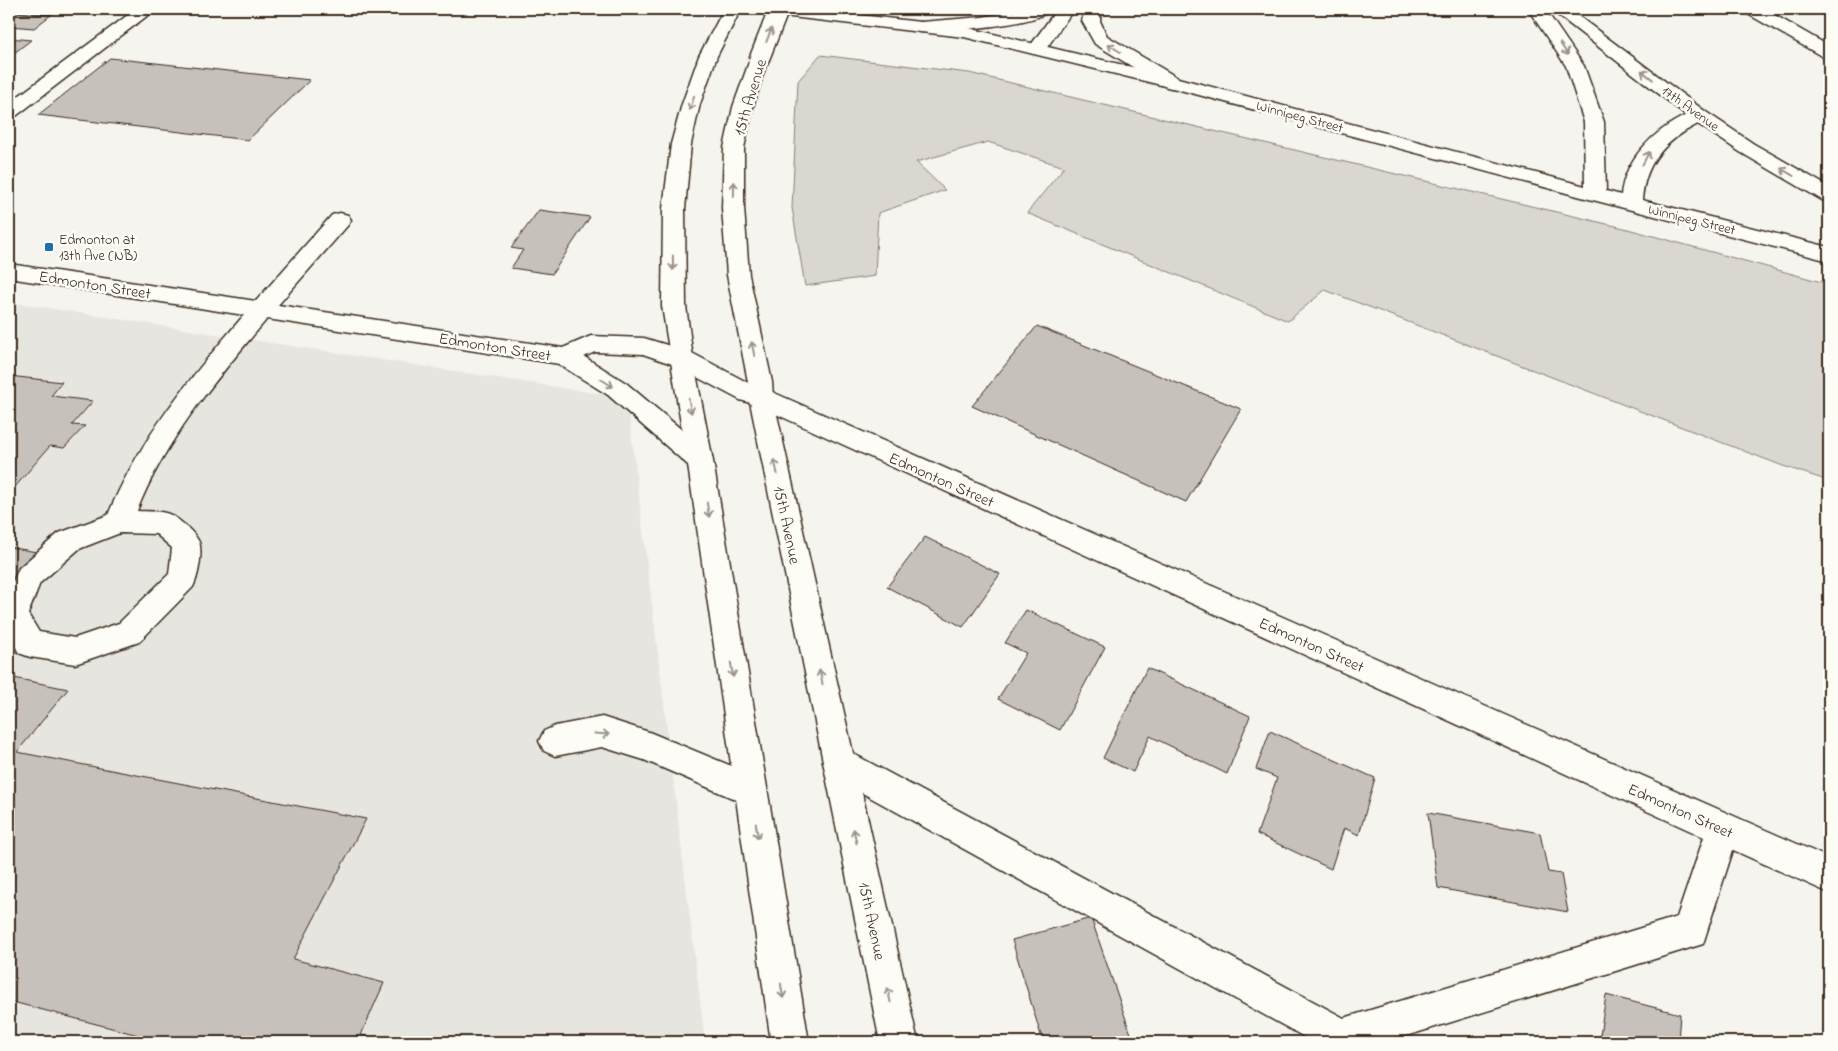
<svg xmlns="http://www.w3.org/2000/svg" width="1838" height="1051" viewBox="0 0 1838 1051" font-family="'Indie Flower',sans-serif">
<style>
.built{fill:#e7e5df}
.green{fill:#dad6d0;stroke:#8a8077}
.building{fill:#c7c1bb;stroke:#3b2a1e}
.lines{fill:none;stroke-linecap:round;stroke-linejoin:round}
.minor-casing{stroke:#3b2a1e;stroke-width:3}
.major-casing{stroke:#3b2a1e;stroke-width:3}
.minor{fill:#fdfcf7;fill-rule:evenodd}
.major{fill:#fdfcf7;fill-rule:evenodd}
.major-bridge-casing{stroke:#3b2a1e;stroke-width:22;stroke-linecap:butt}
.major-bridge{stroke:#fdfcf7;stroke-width:19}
.oneway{stroke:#9c938a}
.poi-dot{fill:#1f6fb2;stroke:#fdfcf7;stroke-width:2}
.labels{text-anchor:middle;stroke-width:5;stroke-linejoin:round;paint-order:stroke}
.far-street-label{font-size:14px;fill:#3b2a1e;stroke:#fdfcf7}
.far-poi-label{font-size:14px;fill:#3b2a1e;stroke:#fdfcf7;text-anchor:start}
.street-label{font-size:16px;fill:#3b2a1e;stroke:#fdfcf7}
</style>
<rect width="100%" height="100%" fill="#f5f4ee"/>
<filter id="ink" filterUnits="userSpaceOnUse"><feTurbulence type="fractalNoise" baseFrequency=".02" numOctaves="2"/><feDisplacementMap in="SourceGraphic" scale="10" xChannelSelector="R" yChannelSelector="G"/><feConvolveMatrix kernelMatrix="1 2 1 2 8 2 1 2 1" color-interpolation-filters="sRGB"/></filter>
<g filter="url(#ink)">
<!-- built -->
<path class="built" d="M 9,302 L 627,398 L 705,1042 L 9,1042 Z"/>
<!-- green -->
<path class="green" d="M 820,55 L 969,73 L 1624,228 L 1829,284 L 1829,481 L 1783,466 L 1325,290 L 1288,321 L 1027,213 L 1064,167 L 988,142 L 916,162 L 945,190 L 878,213 L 875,276 L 805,286 L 792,208 L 798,81 Z"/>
<!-- building -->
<path class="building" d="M 15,9 L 60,9 L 51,15 L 11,12 Z
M 11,12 L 51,15 L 34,28 L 9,26 L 9,13 Z
M 9,38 L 31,40 L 9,57 Z
M 110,58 L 310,80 L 248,140 L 38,115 Z
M 539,210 L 590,217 L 552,274 L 511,268 L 523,250 L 511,248 Z
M 1037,326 L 1241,409 L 1186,502 L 972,406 Z
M 9,376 L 62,382 L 51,396 L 93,401 L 72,425 L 85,426 L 64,448 L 50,446 L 9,494 Z
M 925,537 L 1000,574 L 963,627 L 887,587 Z
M 9,547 L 42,553 L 9,591 Z
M 1026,610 L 1105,647 L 1060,730 L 998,699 L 1026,653 L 1005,643 Z
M 1147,668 L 1250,716 L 1227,774 L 1150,736 L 1133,772 L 1103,758 Z
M 9,677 L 68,689 L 17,752 L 366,819 L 293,959 L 384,983 L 361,1035 L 394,1042 L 134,1042 L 138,1035 L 9,1001 Z
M 1270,731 L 1375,778 L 1359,835 L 1344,828 L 1331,869 L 1257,834 L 1277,778 L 1256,769 Z
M 1428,813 L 1540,833 L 1548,872 L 1561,874 L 1568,912 L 1438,888 Z
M 1091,918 L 1131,1034 L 1104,1042 L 1043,1042 L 1012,940 Z
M 1606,995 L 1680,1014 L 1678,1042 L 1599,1042 Z"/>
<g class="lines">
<defs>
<path id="minor" d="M 136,9 L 156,9 L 16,116 L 9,118 L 9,103 Z
M 756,9 L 807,9 L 964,27 L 1178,78 L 1585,186 L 1584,122 L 1566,66 L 1528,9 L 1545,9 L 1584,66 L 1604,122 L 1606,191 L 1621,195 C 1625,158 1654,131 1686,115 L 1550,9 L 1569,9 L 1706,112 L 1754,144 L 1829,187 L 1829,202 L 1822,200 L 1740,152 L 1698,124 C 1665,141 1645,162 1642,200 L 1829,247 L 1829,261 L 1589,199 L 1165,86 L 964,37 L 765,14 L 759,13 Z
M 1743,9 L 1764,9 L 1829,46 L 1829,58 L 1823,57 L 1746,13 Z
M 340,213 L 348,215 L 351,220 L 348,225 L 278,305 L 563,348 L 591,336 L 644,338 L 690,352 L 756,387 L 770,391 L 1829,858 L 1829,893 L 1733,850 L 1703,944 L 1387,1042 L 1307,1042 L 1308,1039 L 828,774 L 823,763 L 828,752 L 839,748 L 850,752 L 1344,1018 L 1677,917 L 1704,837 L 754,404 L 740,400 L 672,364 L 643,354 L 595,352 L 566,365 L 267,319 C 217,378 165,439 137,511 C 148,512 162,510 171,515 C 180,520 195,533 199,542 C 203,552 198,578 193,587 L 139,642 L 75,664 L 30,657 L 19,653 L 9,635 L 9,590 L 19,568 L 59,533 L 108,515 C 139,439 191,377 244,315 L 9,278 L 9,264 L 256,301 L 332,215 ZM 120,533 L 156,534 L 172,548 L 169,574 L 119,623 L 75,638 L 39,632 L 28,614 L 40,583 L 79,549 Z
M 602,717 L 649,732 L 763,779 L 767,790 L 763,801 L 751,806 L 644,760 L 602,747 L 555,756 L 544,751 L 539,741 L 544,731 L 555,726 Z"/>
<path id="major" d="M 724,9 L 741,9 L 717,56 L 700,104 L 691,144 L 685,209 L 686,306 L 693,358 L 713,461 L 809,1042 L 771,1042 L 688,465 L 608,395 L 557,363 L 554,357 L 557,351 L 566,349 L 575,351 L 626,383 L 682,430 L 662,306 L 663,209 L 671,144 L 682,104 L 699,56 Z
M 1025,9 L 1051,9 C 1039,26 944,31 921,32 L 915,31 L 912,27 L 915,23 L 921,22 L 982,17 Z
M 1057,9 L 1074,9 L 1043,53 L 1037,54 L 1031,53 L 1028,49 Z
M 1085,9 L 1101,9 L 1100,21 L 1107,36 L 1178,78 L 1180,82 L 1178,86 L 1171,88 L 1164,86 L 1095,44 L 1082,21 Z
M 758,57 L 764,58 L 767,62 L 753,107 L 744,148 L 744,208 L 749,275 L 772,382 L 773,397 L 918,1042 L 880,1042 L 749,397 L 748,382 L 727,275 L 722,208 L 724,148 L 733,107 L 749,62 L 752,58 Z"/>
</defs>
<!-- minor casing -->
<use href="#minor" class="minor-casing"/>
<!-- major casing -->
<use href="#major" class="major-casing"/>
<!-- minor -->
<use href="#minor" class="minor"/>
<!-- major -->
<use href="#major" class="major"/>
<defs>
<path id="major-bridge" d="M 758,62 L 779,9"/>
</defs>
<!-- major-bridge casing -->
<use href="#major-bridge" class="major-bridge-casing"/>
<!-- major-bridge -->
<use href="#major-bridge" class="major-bridge"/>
</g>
<!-- one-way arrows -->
<defs><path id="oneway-shaft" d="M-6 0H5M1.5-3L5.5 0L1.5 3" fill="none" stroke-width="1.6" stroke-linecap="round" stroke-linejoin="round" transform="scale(1.25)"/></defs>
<g class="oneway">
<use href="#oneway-shaft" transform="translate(769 35) rotate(-69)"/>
<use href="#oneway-shaft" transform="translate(1114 48) rotate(-148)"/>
<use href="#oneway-shaft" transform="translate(1564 49) rotate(56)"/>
<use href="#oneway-shaft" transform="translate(1647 75) rotate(-142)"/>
<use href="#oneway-shaft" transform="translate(692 103) rotate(107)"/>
<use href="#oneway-shaft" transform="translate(1646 158) rotate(-62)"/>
<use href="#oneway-shaft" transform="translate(1787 172) rotate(-149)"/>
<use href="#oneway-shaft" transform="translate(734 189) rotate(-89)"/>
<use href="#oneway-shaft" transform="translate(673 263) rotate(89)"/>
<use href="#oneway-shaft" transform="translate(753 349) rotate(-101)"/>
<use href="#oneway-shaft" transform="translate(607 383) rotate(32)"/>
<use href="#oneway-shaft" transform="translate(690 406) rotate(79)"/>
<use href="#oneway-shaft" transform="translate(776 467) rotate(-102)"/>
<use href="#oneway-shaft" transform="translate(708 510) rotate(81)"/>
<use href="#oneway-shaft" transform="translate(732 670) rotate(81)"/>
<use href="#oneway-shaft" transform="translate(821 677) rotate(-102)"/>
<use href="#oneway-shaft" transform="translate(602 734) rotate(4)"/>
<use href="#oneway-shaft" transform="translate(757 831) rotate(81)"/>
<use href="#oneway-shaft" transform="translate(855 836) rotate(-102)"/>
<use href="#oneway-shaft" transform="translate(782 991) rotate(81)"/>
<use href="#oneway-shaft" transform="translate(889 995) rotate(-102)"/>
</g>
</g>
<!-- markers -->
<rect class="poi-dot" x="44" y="242" width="10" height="10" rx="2.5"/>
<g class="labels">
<!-- far-street labels -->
<g class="far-street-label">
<text transform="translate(1691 108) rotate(36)" y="5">17th Avenue</text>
<text transform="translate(1300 116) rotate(15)" y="5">Winnipeg Street</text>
<text transform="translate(1692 219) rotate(14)" y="5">Winnipeg Street</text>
</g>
<!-- far-poi labels -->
<g class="far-poi-label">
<text x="59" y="244">Edmonton at<tspan x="59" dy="16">13th Ave (NB)</tspan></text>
</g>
<!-- street labels -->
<g class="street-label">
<text transform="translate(749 97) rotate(-73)" y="6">15th Avenue</text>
<text transform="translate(95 284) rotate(9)" y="6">Edmonton Street</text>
<text transform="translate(495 346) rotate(9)" y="6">Edmonton Street</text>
<text transform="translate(942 479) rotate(24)" y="6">Edmonton Street</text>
<text transform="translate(788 525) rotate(78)" y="6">15th Avenue</text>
<text transform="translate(1312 644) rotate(24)" y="6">Edmonton Street</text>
<text transform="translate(1681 810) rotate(24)" y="6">Edmonton Street</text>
<text transform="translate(873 921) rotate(78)" y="6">15th Avenue</text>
</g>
</g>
<!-- margin -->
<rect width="1838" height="1051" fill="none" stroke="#fdfcf7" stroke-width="30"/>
<rect x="15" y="15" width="1808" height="1021" fill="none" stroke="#3b2a1e" stroke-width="2" filter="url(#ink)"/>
</svg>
